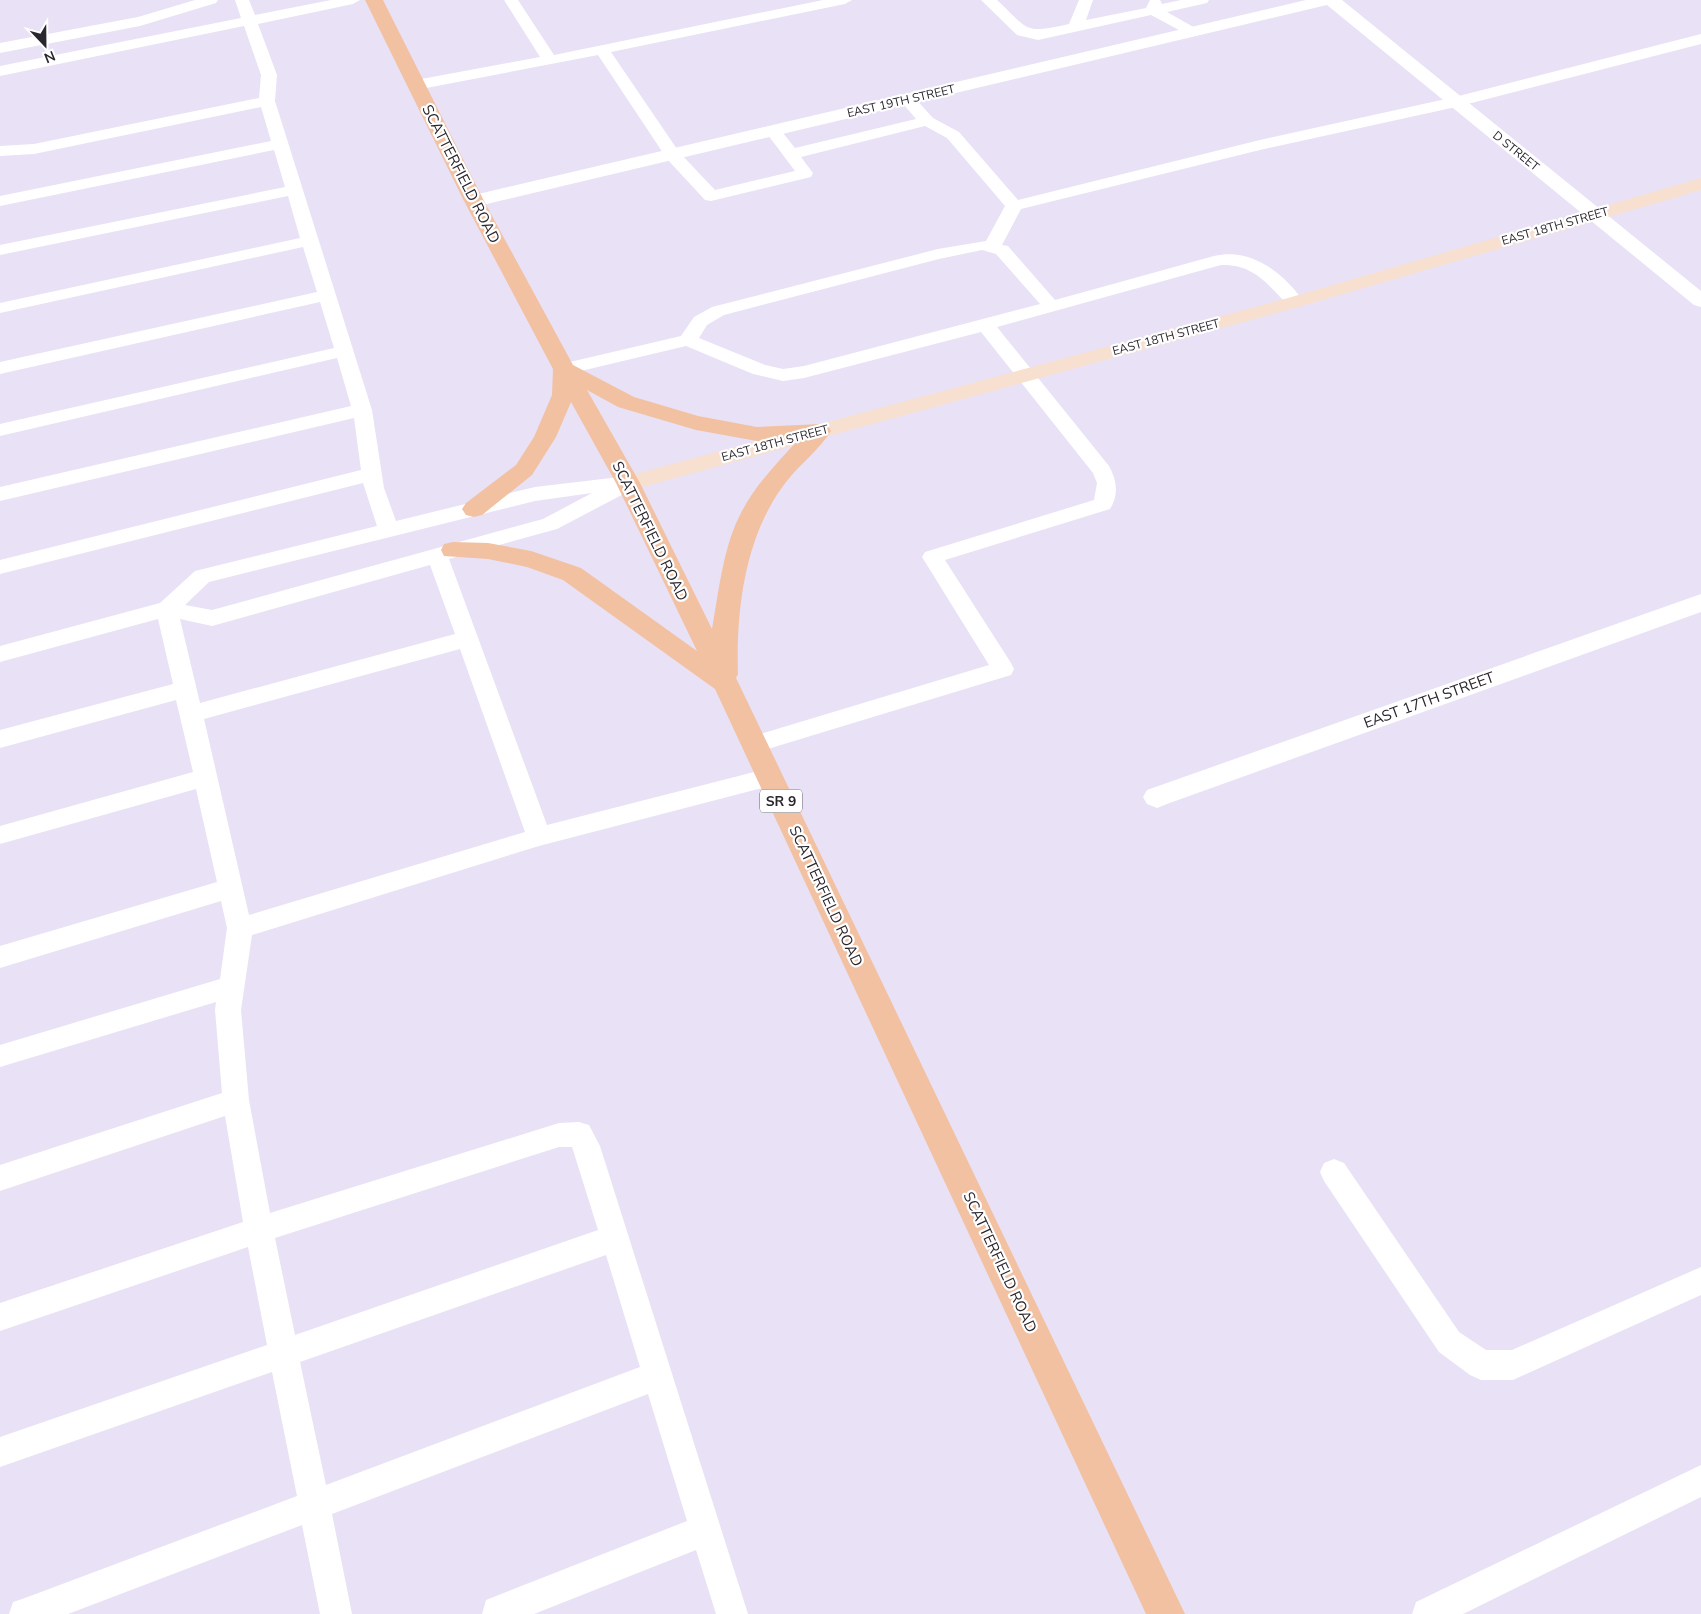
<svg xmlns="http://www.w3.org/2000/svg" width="1701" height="1614" viewBox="0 0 1701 1614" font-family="'Nunito Sans',sans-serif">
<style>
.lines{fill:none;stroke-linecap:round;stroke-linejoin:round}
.lane{fill:#fff;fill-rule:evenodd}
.street{fill:#fff;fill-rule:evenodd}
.secondary{fill:#f8e0d0;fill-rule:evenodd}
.primary{fill:#f2c1a1;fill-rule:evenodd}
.labels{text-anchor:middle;stroke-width:4.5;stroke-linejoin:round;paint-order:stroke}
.far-street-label{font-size:12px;fill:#29262d;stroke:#fff}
.shield{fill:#fff;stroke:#69676c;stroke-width:1}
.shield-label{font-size:14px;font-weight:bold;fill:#29262d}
.street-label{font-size:15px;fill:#29262d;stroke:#fff}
</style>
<rect width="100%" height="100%" fill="#e9e1f5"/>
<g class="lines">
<!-- lane -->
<path class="lane" d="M 195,0 L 218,0 L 216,3 L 140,26 L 0,53 L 0,43 L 138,17 Z
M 235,0 L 249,0 L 255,15 L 331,0 L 360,0 L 353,4 L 258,24 L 277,75 L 275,101 L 372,410 L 384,488 L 396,521 L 535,487 L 628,476 L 635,478 L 638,483 L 635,488 L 557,529 L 449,559 L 547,825 L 770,768 L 778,771 L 782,777 L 778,783 L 770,786 L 539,846 L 252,935 L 241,1010 L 249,1100 L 270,1213 L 559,1123 L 579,1122 L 589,1125 L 600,1146 L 748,1614 L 716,1614 L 696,1550 L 534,1614 L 482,1614 L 486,1600 L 687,1521 L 648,1394 L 332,1514 L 352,1614 L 320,1614 L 302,1525 L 68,1614 L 9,1614 L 13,1602 L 25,1598 L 297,1496 L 272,1372 L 0,1467 L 0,1437 L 267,1345 L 248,1247 L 0,1331 L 0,1303 L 243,1222 L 225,1116 L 0,1191 L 0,1165 L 222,1093 L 215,1010 L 216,1002 L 0,1067 L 0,1045 L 220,979 L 227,928 L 221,901 L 0,968 L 0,946 L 217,882 L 196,789 L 0,844 L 0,826 L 193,772 L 176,700 L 0,748 L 0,730 L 173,684 L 158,619 L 0,662 L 0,646 L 160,603 L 195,571 L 377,526 L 363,483 L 0,574 L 0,560 L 361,470 L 354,418 L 0,501 L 0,487 L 351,406 L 337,358 L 0,436 L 0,424 L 334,348 L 320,302 L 0,374 L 0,362 L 317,292 L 303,247 L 0,313 L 0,303 L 300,238 L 288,196 L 0,255 L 0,245 L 285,187 L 274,150 L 0,206 L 0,196 L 271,141 L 261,107 L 34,154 L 0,156 L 0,146 L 34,144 L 259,98 L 261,75 L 244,26 L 0,76 L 0,66 L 241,18 ZM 592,493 L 543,519 L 212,610 L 185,605 L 209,582 L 535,501 ZM 430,565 L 455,634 L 200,703 L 180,619 L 212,626 ZM 460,649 L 525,832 L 249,915 L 204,719 ZM 559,1147 L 572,1147 L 573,1150 L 598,1230 L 295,1335 L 275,1238 ZM 606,1255 L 640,1367 L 326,1485 L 300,1362 Z
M 504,0 L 518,0 L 554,55 L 823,0 L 852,0 L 845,4 L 611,52 L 679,152 L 715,190 L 795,171 L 765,131 L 767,128 L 779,128 L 795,148 L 916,119 L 899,99 L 907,94 L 913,96 L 933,118 L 959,132 L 1018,200 L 1260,140 L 1455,97 L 1701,34 L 1701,44 L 1456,107 L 1260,150 L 1021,209 L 1002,245 L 1008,246 L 1055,300 L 1214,256 C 1251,247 1284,273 1304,302 L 1301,306 L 1289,306 C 1267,284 1254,264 1221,265 L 997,327 L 1109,466 C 1117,480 1119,495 1110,509 L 945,560 L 1011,663 L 1014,669 L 1011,675 L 755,753 L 747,750 L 743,744 L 747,738 L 989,665 L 922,557 L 925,552 L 1094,500 L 1097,483 L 1093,473 L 981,332 L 804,378 L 783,381 L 753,374 L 686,346 L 564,375 L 557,373 L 555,369 L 557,365 L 681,336 L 694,317 L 712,307 L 938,249 L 986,241 L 1005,206 L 947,138 L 925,126 L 801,157 L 813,173 L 811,177 L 711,201 L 705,200 L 667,159 L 598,55 L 416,90 L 410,88 L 408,85 L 410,82 L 416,80 L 540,57 ZM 982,250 L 996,254 L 1040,304 L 804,366 L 783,369 L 765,365 L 699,338 L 707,325 L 724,315 L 939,259 Z
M 981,0 L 997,0 C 1030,31 1024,34 1069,24 L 1079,0 L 1093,0 L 1086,20 L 1146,8 L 1150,0 L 1160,0 L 1162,4 L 1181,0 L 1209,0 L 1207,3 L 1167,12 L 1197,29 L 1200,32 L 1197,35 L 1192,37 L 1151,15 L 1038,40 L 1017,35 Z
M 1334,1159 L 1344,1163 L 1459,1332 L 1486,1350 L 1512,1350 L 1701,1267 L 1701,1295 L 1513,1380 L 1481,1380 L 1470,1375 L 1439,1352 L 1324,1181 L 1320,1172 L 1324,1163 Z
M 1701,1465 L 1701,1497 L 1463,1614 L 1412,1614 L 1416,1602 Z"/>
<!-- street -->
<path class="street" d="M 1306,0 L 1342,0 L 1701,291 L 1701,307 L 1694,305 L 1327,5 L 474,207 L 467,205 L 464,201 L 467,197 L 474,195 Z
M 1701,594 L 1701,612 L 1167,804 L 1157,808 L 1147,804 L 1143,797 L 1147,790 Z"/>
<!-- secondary -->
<path class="secondary" d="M 1701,178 L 1701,190 L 1302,306 L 628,491 L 620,488 L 616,483 L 620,478 L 1288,298 Z"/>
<!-- primary -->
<path class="primary" d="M 365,0 L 383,0 L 484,201 L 573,365 L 634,397 L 698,416 L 757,427 L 820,424 L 828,426 L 831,431 C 819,450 800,464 786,482 C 745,535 736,609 738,674 L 736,678 L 1185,1614 L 1146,1614 L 715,689 L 563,580 L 527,567 L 488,559 L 444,556 L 441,550 L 444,544 L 453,542 L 488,543 L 531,551 L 581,568 L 697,651 L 616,483 L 571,402 L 556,437 L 532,475 L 482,515 L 474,517 L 466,515 L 462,509 L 466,503 L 516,465 L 534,437 L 552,395 L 553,369 L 464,201 ZM 587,390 L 618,407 L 696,430 L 757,441 L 799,439 C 779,461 756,484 742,511 C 723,546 719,591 712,629 L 640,483 Z"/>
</g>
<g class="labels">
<!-- far-street labels -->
<g class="far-street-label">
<text transform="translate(901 101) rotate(-13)" y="4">EAST 19TH STREET</text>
<text transform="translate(1516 151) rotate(39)" y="4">D STREET</text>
<text transform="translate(1555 226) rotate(-16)" y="4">EAST 18TH STREET</text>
<text transform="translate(1166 337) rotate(-15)" y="4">EAST 18TH STREET</text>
<text transform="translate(775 443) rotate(-15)" y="4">EAST 18TH STREET</text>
</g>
<!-- shield labels -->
<rect class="shield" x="760" y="789.5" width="42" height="23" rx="4"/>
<g class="shield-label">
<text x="781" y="806">SR 9</text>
</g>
<!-- street labels -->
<g class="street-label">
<text transform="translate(461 174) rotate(63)" y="5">SCATTERFIELD ROAD</text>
<text transform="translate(650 531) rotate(64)" y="5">SCATTERFIELD ROAD</text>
<text transform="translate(1429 700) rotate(-20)" y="5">EAST 17TH STREET</text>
<text transform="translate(826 896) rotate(65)" y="5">SCATTERFIELD ROAD</text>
<text transform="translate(1000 1262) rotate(65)" y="5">SCATTERFIELD ROAD</text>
</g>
</g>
<!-- north arrow -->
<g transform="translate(45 45) rotate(158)" stroke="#ffffff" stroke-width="4" paint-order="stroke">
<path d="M0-4L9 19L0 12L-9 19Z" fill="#29262d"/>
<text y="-8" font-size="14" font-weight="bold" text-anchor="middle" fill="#29262d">N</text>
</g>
</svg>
